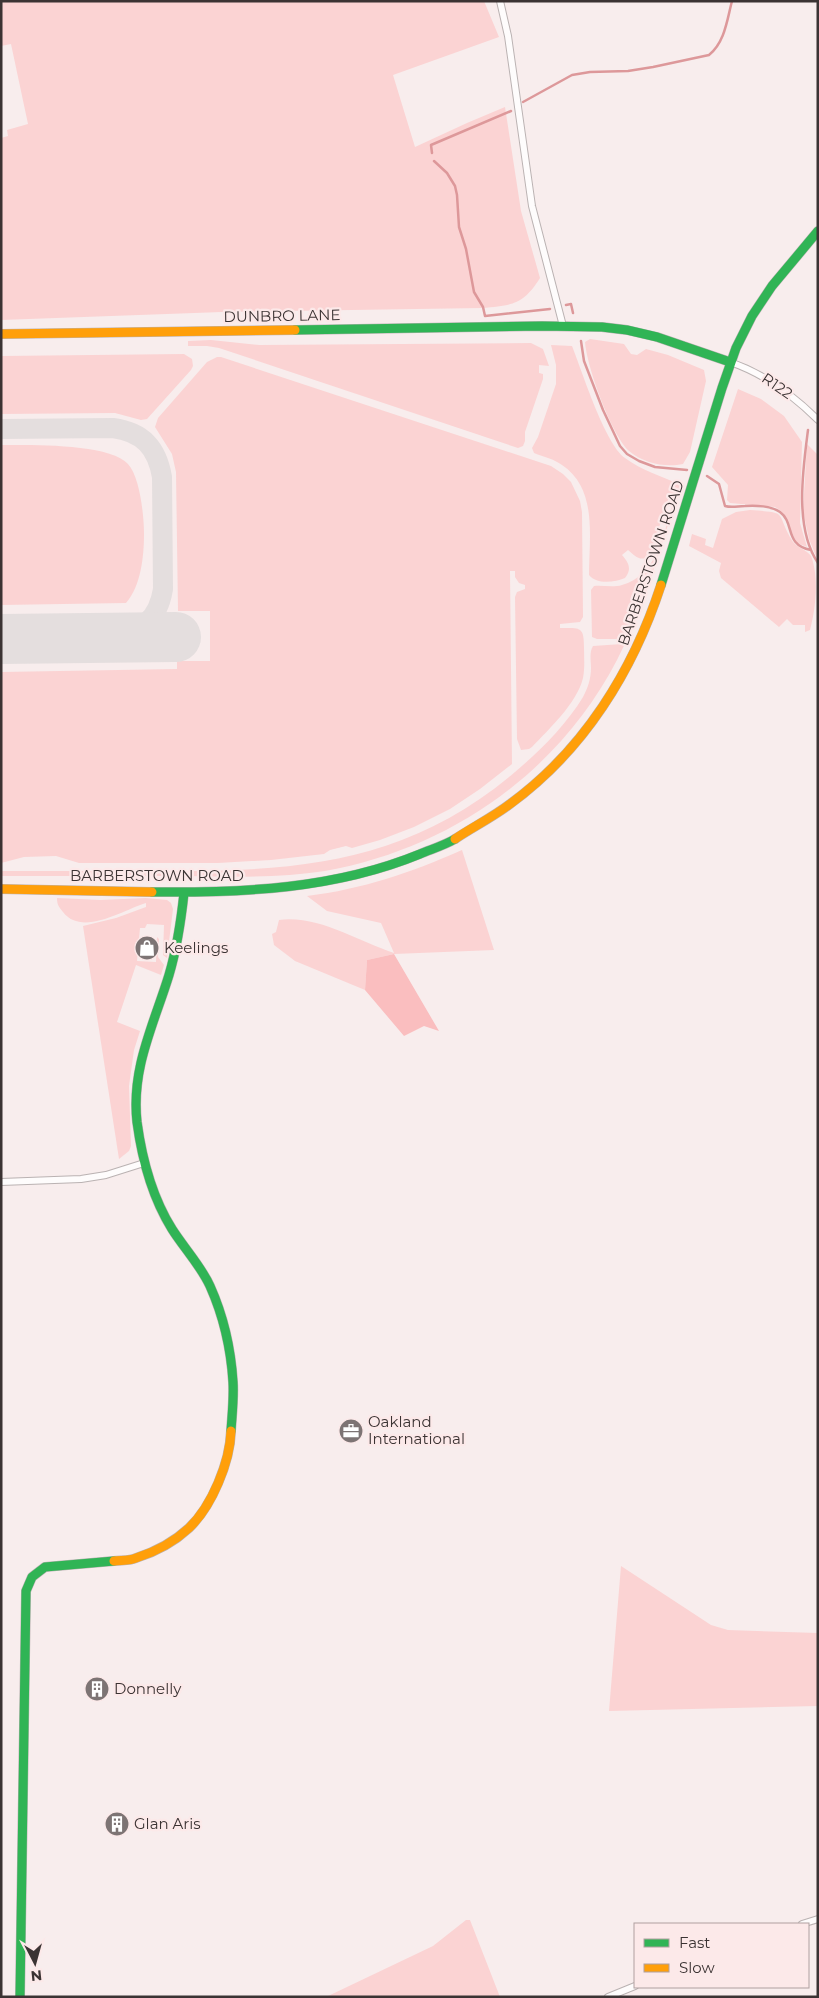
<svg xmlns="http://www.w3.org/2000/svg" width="819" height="1998" viewBox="0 0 819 1998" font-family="Montserrat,sans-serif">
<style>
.green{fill:#fbd3d3}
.forest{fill:#fabebf}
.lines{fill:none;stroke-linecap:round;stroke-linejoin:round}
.stream{stroke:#dd989a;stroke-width:2.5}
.taxiway{stroke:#e4dede;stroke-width:20}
.runway{stroke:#e4dede;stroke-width:50}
.street-casing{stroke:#bab2b2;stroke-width:8}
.fast-casing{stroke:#bab2b2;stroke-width:10}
.slow-casing{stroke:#bab2b2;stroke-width:10}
.street{stroke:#fefcfc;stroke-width:6}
.fast{stroke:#30b455;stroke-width:9}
.slow{stroke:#ff9f0a;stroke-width:9}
.labels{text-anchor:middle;stroke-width:4.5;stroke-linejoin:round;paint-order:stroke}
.street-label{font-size:15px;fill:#3b3333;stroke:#fce9e9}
.poi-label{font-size:15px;fill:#3b3333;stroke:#fce9e9;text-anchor:start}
</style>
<rect width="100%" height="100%" fill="#f8eded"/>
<!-- green -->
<path class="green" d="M 1,1 L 484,1 L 499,37 L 393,75 L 415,147 L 467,123 L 505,107 L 521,211 L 540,278 C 523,305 513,305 482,308 L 222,312 L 1,320 L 1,138 L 8,136 L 7,130 L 28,124 L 11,44 L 1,46 Z
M 590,339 L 624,344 L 631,354 L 637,355 L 646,349 L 668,355 L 704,370 L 706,381 L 690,452 L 683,464 C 666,468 643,463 629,451 C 611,434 587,367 585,342 Z
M 211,340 L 259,345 L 531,343 L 543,349 L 549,366 L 539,365 L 539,373 L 543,374 L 543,379 L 525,432 L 525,441 L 523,446 L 518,448 L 219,348 L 207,346 L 188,346 L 188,341 Z
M 551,345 L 572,346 C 582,371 605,444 625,458 C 641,470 663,477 681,485 C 661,543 646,605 617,660 C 559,772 450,849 325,871 C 280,878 234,877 188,876 C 126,876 63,876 1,876 L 1,871 C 53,871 105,871 156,871 C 293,872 406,865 515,772 C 540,751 566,725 583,697 C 588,688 591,678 591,668 C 591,661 589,652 593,646 L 622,644 L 621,639 L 597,639 L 592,637 L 591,590 L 594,586 C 603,585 613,588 622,585 C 659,575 664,530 674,499 L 669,497 L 650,555 C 641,563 635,556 628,550 L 622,555 C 629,563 632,569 625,578 C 615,582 597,585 589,575 C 589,538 598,489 562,465 C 554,459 544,457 534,453 L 532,448 L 538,437 L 556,384 L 556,365 Z
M 184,354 L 192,359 L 193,366 L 191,370 L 147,419 L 141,420 L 115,413 L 1,414 L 1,356 Z
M 217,357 L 221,357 L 551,466 L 563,474 L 571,482 L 580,501 L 582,512 L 583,617 L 580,622 L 560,624 L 560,628 C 580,628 584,626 584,647 C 584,657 585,668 583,678 C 577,703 549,729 532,747 L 529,749 L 521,750 L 517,739 L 515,597 L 517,592 L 525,589 L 525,585 L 519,583 L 515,577 L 515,571 L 510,571 L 512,764 L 480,789 L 450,809 L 414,827 L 380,840 L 352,848 L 346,846 L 330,850 L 324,854 L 271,860 L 218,863 L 79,863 L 56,856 L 24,857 L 1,863 L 1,672 L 177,669 L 177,661 L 210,661 L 210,611 L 178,611 L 176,472 L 172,454 L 155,427 L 158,418 L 207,362 Z
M 738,389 L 761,399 L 784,416 L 802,442 L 800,523 L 807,547 L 797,543 L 781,511 L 775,507 L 730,503 L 727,500 L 728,485 L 712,467 Z
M 807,444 L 818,455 L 818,561 L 809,539 L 803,511 Z
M 1,445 C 28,445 110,443 128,464 C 140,477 144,516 144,534 C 144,556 141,586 126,603 L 1,605 Z
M 750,510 C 791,513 774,511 793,542 C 798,548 807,550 811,556 C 819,576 816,608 810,630 L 805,632 L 805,625 L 793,625 L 787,619 L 779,627 L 721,578 L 719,571 L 721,563 L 689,546 L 692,534 L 706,539 L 705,545 L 713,548 L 722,519 L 736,512 Z
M 462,850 L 494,950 L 394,954 L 367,960 L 365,990 L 295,961 L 274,945 L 272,934 L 276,932 L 279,920 C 319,915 357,941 394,953 L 381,923 L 327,911 L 307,896 C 363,889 410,873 462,850 Z
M 57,898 L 100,900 L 146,898 L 167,900 L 171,903 L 173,909 L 167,958 L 163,955 L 164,925 L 147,924 L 145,928 L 140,928 L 137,961 L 156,962 L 157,937 L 159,939 L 158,957 L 164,965 L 161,975 L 136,965 L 117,1022 L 140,1031 L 134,1050 L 129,1086 L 131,1146 L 129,1151 L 119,1159 L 83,926 L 116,918 L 146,907 L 146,903 C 123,910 82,937 63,912 C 59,907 57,905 57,898 Z
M 621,1566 L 711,1625 L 728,1630 L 818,1633 L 818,1706 L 609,1711 Z
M 466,1920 L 470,1920 L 500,1997 L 326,1997 L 433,1946 Z"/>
<!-- forest -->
<path class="forest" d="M 394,954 L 439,1031 L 424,1026 L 404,1036 L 365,990 L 367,960 Z"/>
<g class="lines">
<!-- stream -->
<path class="stream" d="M 523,102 L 572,75 L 590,72 L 628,71 L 653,67 L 709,55 C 725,42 727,20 732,1
M 432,153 L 431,145 L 511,111
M 434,161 L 447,173 L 455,186 L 457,195 L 459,227 L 466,249 L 474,292 L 483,307 L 485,316 L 550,309
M 566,305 L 571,304 L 573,313
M 581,341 L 584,361 L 603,410 L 620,446 L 627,454 L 639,461 L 655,467 L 687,470
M 808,430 C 803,469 794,528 818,563
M 707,476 L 719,484 L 725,506 C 732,508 738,506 745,506 C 755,505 772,506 780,512 C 795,523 784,545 811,550"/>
<!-- taxiway -->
<path class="taxiway" d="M 1,429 L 113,428 C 143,432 157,448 162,477 L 163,589 C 158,620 142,631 112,637"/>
<!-- runway -->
<path class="runway" d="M 1,639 L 176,637"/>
<defs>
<path id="street" d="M 500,1 L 508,36 L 532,206 L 563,326
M 730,362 C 765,374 792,394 818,420
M 1,1182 L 81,1179 L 106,1175 L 144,1163
M 802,1924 L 818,1919
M 608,1997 L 635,1986"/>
<path id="fast" d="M 295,330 L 542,326 L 602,327 L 627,330 L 657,337 L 730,362
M 661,585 L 722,388 L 736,348 L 752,316 L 772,286 L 818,231
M 152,892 C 243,893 335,889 420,854 C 432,849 445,845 455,839
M 184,893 C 181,921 177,948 169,975 C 154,1024 131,1068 137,1122 C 142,1159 152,1197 172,1229 C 184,1248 201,1266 210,1286 C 223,1315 231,1350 233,1382 C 234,1398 232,1415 231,1431
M 20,1997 L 26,1591 L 32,1577 L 45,1567 L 114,1561"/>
<path id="slow" d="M 1,334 L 295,330
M 455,839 C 473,827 493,817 510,804 C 584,750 633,671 661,585
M 1,889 L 152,892
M 114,1561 C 121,1560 130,1561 136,1558 C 155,1552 175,1541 189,1528 C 212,1506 230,1462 231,1431"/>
</defs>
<!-- street casing -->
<use href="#street" class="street-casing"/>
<!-- fast casing -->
<use href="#fast" class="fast-casing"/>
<!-- slow casing -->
<use href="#slow" class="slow-casing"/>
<!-- street -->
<use href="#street" class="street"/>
<!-- fast -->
<use href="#fast" class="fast"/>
<!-- slow -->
<use href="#slow" class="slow"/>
</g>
<!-- icons -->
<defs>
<symbol id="shop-disc" viewBox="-11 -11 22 22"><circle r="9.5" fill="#7d7474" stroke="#fce9e9"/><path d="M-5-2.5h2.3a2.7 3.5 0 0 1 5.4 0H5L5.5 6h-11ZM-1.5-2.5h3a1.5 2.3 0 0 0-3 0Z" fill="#fff"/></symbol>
<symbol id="office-disc" viewBox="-11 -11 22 22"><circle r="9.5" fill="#7d7474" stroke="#fce9e9"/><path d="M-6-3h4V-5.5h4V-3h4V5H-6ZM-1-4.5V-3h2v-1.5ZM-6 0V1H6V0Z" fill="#fff"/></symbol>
<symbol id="building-disc" viewBox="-11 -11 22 22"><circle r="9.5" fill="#7d7474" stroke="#fce9e9"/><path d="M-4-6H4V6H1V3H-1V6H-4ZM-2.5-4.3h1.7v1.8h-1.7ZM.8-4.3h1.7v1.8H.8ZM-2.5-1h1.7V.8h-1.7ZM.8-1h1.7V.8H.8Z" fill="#fff"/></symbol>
</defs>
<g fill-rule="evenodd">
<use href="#shop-disc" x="133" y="934" width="28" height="28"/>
<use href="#office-disc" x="337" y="1417" width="28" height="28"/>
<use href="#building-disc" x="83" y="1675" width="28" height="28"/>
<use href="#building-disc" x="103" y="1810" width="28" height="28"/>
</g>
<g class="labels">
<!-- street labels -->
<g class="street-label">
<text transform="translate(282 316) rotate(-1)" y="5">DUNBRO LANE</text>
<text transform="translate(777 386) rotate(34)" y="5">R122</text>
<text transform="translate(651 563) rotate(-71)" y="5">BARBERSTOWN ROAD</text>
<text x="157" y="881">BARBERSTOWN ROAD</text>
</g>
<!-- poi labels -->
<g class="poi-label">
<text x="164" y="953">Keelings</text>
<text x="368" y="1427">Oakland<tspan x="368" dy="17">International</tspan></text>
<text x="114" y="1694">Donnelly</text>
<text x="134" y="1829">Glan Aris</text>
</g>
</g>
<!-- border -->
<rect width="819" height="1998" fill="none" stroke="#3b3333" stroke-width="5"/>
<!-- legend -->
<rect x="634" y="1923" width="175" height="65" fill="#fce9e9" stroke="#afa0a0"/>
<rect x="644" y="1939" width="25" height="8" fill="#30b455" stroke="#afa0a0"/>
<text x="679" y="1948" font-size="15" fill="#3b3333">Fast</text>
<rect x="644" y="1964" width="25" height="8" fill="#ff9f0a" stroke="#afa0a0"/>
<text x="679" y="1973" font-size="15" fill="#3b3333">Slow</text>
<!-- north arrow -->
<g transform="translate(35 1963) rotate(174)" stroke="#fce9e9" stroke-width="4" paint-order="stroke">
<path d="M0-4L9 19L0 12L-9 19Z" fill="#3b3333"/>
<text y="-8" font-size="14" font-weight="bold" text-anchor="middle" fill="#3b3333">N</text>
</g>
</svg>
